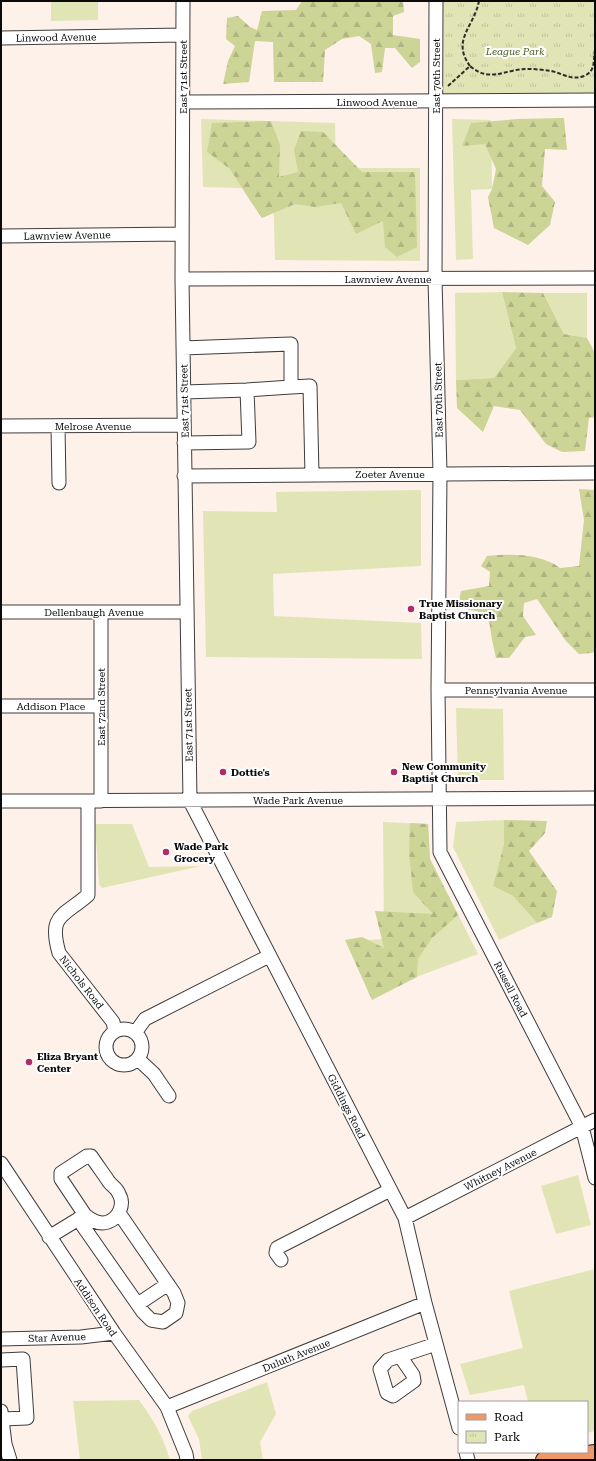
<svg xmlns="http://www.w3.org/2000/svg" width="596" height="1461" viewBox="0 0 596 1461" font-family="'Roboto Serif',serif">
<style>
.grass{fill:#e1e5b5}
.forest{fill:url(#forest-firs)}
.park{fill:url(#park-tufts)}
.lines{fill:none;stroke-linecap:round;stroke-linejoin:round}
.minor-casing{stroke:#3d3d3d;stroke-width:15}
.major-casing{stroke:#1b1b1b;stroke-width:18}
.path{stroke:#2c2c2c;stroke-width:2;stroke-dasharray:4 2;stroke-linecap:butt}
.minor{stroke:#fff;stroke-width:13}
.major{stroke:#f09667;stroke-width:16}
.poi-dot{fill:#b02c68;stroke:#fff;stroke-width:1.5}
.labels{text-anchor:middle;stroke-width:4;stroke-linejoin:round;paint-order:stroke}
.street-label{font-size:10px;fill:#0a0a0a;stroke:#fff}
.park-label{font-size:10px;font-style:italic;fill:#455c20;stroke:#fff}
.poi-label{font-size:10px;font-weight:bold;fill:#0a0a0a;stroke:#fff;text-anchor:start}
</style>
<defs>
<pattern id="forest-firs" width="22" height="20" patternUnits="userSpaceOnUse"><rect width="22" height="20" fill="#ccd496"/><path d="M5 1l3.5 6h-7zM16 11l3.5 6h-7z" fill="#aeb580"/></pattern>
<pattern id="park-tufts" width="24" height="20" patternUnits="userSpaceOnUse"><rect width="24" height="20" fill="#e1e5b5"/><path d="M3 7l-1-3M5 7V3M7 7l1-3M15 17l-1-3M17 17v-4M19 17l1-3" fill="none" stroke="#c0c39a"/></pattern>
</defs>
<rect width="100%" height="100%" fill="#fef1e9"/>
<!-- grass -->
<path class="grass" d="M 51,1 L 98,1 L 98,20 L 51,21 Z
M 201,119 L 335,123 L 336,168 L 420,168 L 420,261 L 275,260 L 273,189 L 203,187 Z
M 452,119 L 491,120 L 492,189 L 471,190 L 473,259 L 456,260 Z
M 502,292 L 516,348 L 494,378 L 456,380 L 455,293 Z
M 543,293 L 587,293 L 587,338 L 564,334 Z
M 421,490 L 421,566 L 273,574 L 274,616 L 421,623 L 422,659 L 206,657 L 203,511 L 277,512 L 276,492 Z
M 456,708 L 503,709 L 504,780 L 458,780 Z
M 504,820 L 504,844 L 493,886 L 513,896 L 537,923 L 499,940 L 453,847 L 456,822 Z
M 383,822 L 428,824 L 430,859 L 478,954 L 376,992 L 349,941 L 384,939 Z
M 95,824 L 132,824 L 149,867 L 201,866 L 102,888 L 99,884 Z
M 578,1175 L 591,1225 L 556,1234 L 541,1186 Z
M 595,1269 L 595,1431 L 587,1433 L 587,1402 L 528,1402 L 524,1385 L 470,1395 L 460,1364 L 523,1348 L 509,1291 Z
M 267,1382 L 276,1414 L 260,1442 L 263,1460 L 202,1460 L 199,1439 L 188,1416 L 192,1411 Z
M 139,1400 C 155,1422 162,1434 170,1460 L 80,1460 L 73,1401 Z"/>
<!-- forest -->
<path class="forest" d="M 302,1 L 403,1 L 404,12 L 393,16 L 393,35 L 420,39 L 420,62 L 412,68 L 395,48 L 385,48 L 382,72 L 375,73 L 371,44 L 359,36 L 342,39 L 325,50 L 323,82 L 274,82 L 273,42 L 255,41 L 249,82 L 223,84 L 228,61 L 235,46 L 226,39 L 227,18 L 238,16 L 250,27 L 257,30 L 262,11 L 296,10 Z
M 564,118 L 567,150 L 545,149 L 542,186 L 555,202 L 550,225 L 528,245 L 494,228 L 488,197 L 492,189 L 496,169 L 485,144 L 462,146 L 471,123 L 518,119 Z
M 271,121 L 280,145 L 279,177 L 298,172 L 294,150 L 301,131 L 323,132 L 362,172 L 415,172 L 417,247 L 397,257 L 385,247 L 383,221 L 356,234 L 341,203 L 315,207 L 295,204 L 262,218 L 251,202 L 230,169 L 207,152 L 212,123 Z
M 502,292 L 543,293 L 564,334 L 587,338 L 595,353 L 595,417 L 589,418 L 585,451 L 562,452 L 546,444 L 520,410 L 494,406 L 483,432 L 457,408 L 456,380 L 494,378 L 516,348 Z
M 579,489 L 595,490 L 595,651 L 592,653 L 579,654 L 566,641 L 537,599 L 524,603 L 523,616 L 536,635 L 525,637 L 509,658 L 496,658 L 492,640 L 488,614 L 458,607 L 461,591 L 489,586 L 490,572 L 481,566 L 487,556 C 510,554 540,553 560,568 L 579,566 L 584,520 Z
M 504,820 L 547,821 L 545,833 L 529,851 L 557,891 L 552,917 L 537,923 L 513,896 L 493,886 L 504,844 Z
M 410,823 L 428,824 L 430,859 L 458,915 L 432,938 L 418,959 L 417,977 L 372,1000 L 345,940 L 362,937 L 384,948 L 375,911 L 433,914 L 413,892 L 409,853 Z"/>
<!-- park -->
<path class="park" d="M 436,1 L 595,1 L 595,101 L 435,102 Z"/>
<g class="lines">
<defs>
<path id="minor" d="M 183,1 L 182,279 L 190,801 L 405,1218 L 425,1303 L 459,1428
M 436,1 L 435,279 L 440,473 L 438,690 L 440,852 L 582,1127 L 595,1178
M 1,38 L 183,35
M 183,102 L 595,100
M 1,236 L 182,234
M 182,279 L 595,278
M 183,348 L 291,344 L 291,387 L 247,390
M 291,387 L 310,386 L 312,475
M 184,392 L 247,390 L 249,442 L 184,443
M 1,426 L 184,425
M 58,426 L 59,483
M 184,476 L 595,473
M 1,612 L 187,612
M 101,612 L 101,801
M 438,690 L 595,690
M 1,706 L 101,706
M 1,801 L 595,798
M 88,801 L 88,895 C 63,917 48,914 59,953 L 113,1022 L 115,1031
M106 1047a18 18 0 1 1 36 0a18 18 0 1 1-36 0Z
M 135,1033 L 145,1019 L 269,956
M 138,1059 L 154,1074 L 169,1096
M 87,1156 L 91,1156 C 97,1165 103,1173 109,1182 C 112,1186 117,1188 119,1194 C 125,1204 119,1218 108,1222 C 99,1225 92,1221 85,1215 L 61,1179 L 61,1173 Z
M 1,1163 L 114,1333 L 167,1407 L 186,1454 L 187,1460
M 405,1218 L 595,1120
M 78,1219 L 143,1312 L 151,1320 L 163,1322 L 176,1313 L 178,1303 L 174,1293 L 119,1213
M 49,1237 L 85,1215
M 281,1260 L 276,1253 L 277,1248 L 390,1190
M 138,1304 L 168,1284
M 1,1339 L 81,1337 L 114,1333
M 400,1356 L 413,1375 L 414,1381 L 393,1396 L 387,1393 L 380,1369 L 388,1360 L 436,1344
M 1,1360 L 23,1359 L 27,1418 L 2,1419
M 167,1407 L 425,1303
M 1,1411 L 5,1444 L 10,1460
M 466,1452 L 468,1460"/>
<path id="major" d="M 544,1460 L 595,1453"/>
</defs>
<!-- minor casing -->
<use href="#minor" class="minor-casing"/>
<!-- major casing -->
<use href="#major" class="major-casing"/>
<!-- path -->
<path class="path" d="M 470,66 C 451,40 474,27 479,1
M 448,86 L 470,66 C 491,84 506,68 529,69 C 536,69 544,70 551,71 C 562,73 571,81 584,76 C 596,71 593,61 595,50"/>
<!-- minor -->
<use href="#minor" class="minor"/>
<!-- major -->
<use href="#major" class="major"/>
</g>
<!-- markers -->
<g class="poi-dot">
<circle cx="411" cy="609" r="4"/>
<circle cx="223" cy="772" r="4"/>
<circle cx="394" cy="772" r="4"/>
<circle cx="166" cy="852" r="4"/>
<circle cx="29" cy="1062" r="4"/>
</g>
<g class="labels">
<!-- street labels -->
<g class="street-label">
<text transform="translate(56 37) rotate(-1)" y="4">Linwood Avenue</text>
<text transform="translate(436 76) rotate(-90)" y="4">East 70th Street</text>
<text transform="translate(183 77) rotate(-90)" y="4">East 71st Street</text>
<text x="377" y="106">Linwood Avenue</text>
<text transform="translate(67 235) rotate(-1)" y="4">Lawnview Avenue</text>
<text x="388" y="283">Lawnview Avenue</text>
<text transform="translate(438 400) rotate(-91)" y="4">East 70th Street</text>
<text transform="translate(184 401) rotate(-91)" y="4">East 71st Street</text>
<text x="93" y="430">Melrose Avenue</text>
<text x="390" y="478">Zoeter Avenue</text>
<text x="94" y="616">Dellenbaugh Avenue</text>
<text x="516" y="694">Pennsylvania Avenue</text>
<text x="51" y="710">Addison Place</text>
<text transform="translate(101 707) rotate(-90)" y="4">East 72nd Street</text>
<text transform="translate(188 725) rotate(-91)" y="4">East 71st Street</text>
<text x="298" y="804">Wade Park Avenue</text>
<text transform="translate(82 982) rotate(52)" y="4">Nichols Road</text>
<text transform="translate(511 989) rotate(63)" y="4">Russell Road</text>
<text transform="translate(347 1106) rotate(63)" y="4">Giddings Road</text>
<text transform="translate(500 1169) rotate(-27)" y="4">Whitney Avenue</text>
<text transform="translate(96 1307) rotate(56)" y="4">Addison Road</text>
<text transform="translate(57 1337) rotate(-2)" y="4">Star Avenue</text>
<text transform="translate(296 1355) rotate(-22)" y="4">Duluth Avenue</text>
</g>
<!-- park labels -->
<g class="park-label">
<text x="515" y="55">League Park</text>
</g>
<!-- poi labels -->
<g class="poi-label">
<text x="419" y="607">True Missionary<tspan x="419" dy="12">Baptist Church</tspan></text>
<text x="402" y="770">New Community<tspan x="402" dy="12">Baptist Church</tspan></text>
<text x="231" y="776">Dottie's</text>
<text x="174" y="850">Wade Park<tspan x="174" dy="12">Grocery</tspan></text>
<text x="37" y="1060">Eliza Bryant<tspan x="37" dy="12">Center</tspan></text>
</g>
</g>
<!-- border -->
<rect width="596" height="1461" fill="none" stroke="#0a0a0a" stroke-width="4"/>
<!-- legend -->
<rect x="458" y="1401" width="130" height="52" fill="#ffffff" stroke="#9d9d9d"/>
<rect x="466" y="1414" width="20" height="6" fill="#f09667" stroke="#9d9d9d"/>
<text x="494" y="1421" font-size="12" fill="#0a0a0a">Road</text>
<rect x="466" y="1431" width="20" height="12" fill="url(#park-tufts)" stroke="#9d9d9d"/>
<text x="494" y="1441" font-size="12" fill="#0a0a0a">Park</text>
</svg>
